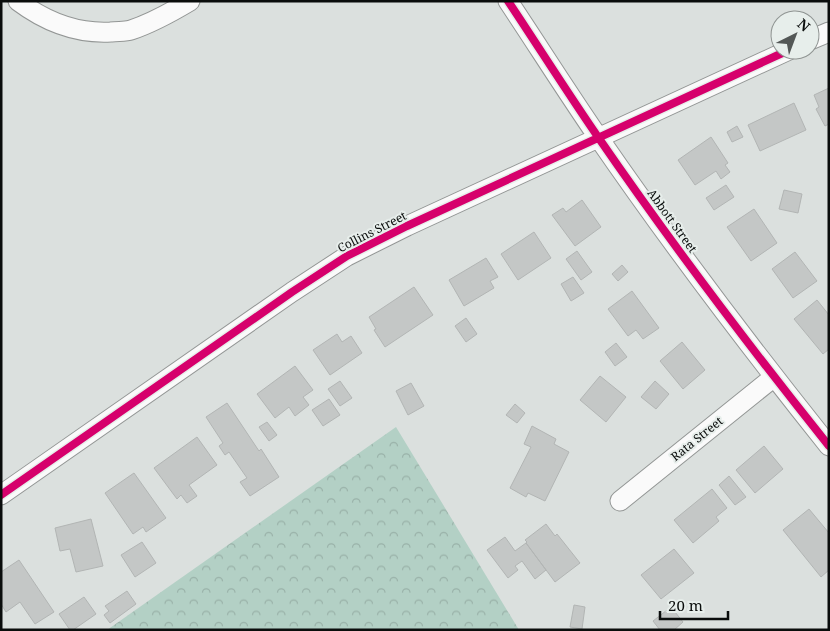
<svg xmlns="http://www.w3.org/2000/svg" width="830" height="631" viewBox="0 0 830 631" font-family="'Noto Serif',serif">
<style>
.park{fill:url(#park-crowns)}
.building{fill:#c4c7c6;stroke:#b2b5b4}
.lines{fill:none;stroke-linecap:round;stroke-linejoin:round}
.minor-casing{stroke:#939695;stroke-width:21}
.minor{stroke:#fafafa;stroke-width:19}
.cycleway-casing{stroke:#e7eeeb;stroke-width:11}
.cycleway{stroke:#d6006c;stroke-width:8}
.labels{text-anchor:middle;stroke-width:4;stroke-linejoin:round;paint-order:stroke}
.street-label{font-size:12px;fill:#0a0d0c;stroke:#e7eeeb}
</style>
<defs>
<pattern id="park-crowns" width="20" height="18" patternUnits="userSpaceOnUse" patternTransform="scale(1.25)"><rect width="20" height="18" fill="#b3d0c5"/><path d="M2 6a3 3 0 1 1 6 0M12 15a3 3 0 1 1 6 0" fill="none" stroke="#99b1a8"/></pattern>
</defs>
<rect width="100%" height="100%" fill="#dbe0de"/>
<!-- park -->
<path class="park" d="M 396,427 L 519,630 L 107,630 Z"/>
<!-- building -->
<path class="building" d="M 829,88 L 829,124 L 825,126 L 816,109 L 819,107 L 814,95 Z
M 794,103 L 806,130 L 760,151 L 748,125 Z
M 737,126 L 743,137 L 732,142 L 727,132 Z
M 711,137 L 728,163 L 725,165 L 730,172 L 721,179 L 716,171 L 695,185 L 678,160 Z
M 726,185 L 734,197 L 714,210 L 706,198 Z
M 784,190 L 802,194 L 798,213 L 779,209 Z
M 582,200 L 601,227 L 575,246 L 552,215 L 563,208 L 566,212 Z
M 754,209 L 777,243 L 751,261 L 727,227 Z
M 534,232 L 551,258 L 518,280 L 501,254 Z
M 577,251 L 592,272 L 581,280 L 566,259 Z
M 795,252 L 817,281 L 793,298 L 772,269 Z
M 486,258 L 498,277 L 490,281 L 494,288 L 464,306 L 449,280 Z
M 622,265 L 628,272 L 618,281 L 612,274 Z
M 573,277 L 584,293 L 571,301 L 561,284 Z
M 414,287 L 433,315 L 385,347 L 374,330 L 376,329 L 369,317 Z
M 632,291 L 659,328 L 643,339 L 636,330 L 628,336 L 608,309 Z
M 817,300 L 829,315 L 829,349 L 823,354 L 794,319 Z
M 466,318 L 477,334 L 466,342 L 455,326 Z
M 337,334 L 342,342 L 351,336 L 362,353 L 330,375 L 313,350 Z
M 682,342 L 705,370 L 683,389 L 660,361 Z
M 616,343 L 627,357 L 615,366 L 605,352 Z
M 295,366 L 313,390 L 303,397 L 309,405 L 295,416 L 289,407 L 275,418 L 257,394 Z
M 600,376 L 626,397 L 606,422 L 580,400 Z
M 340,381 L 352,398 L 340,406 L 328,389 Z
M 655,381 L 669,394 L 656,409 L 641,397 Z
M 411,383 L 424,406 L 408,415 L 396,391 Z
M 329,399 L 340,415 L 323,426 L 312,410 Z
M 227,403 L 259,451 L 261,449 L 279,477 L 250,496 L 240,482 L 247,478 L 229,452 L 225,455 L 219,446 L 223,443 L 206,417 Z
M 515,404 L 525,413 L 517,423 L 506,415 Z
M 267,422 L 277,435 L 269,441 L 259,427 Z
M 532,426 L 556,439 L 554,444 L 569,452 L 545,501 L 528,493 L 526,497 L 510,488 L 531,447 L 524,444 Z
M 197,437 L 217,465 L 189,485 L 197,496 L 187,503 L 181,495 L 177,499 L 154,468 Z
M 764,446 L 783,469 L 755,493 L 736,470 Z
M 134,473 L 166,518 L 146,532 L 143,527 L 133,534 L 105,493 Z
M 729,476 L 746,497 L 735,505 L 719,485 Z
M 712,489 L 727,508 L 716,517 L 719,521 L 693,543 L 674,520 Z
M 809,509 L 829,533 L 829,570 L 821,577 L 783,530 Z
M 91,519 L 103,566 L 76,572 L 70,549 L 60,551 L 55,528 Z
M 546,524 L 555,536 L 557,534 L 580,563 L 555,582 L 526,543 L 527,542 L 525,540 Z
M 505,537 L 515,551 L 526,543 L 546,570 L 535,579 L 522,561 L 515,566 L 518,570 L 508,578 L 487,550 Z
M 142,542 L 156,563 L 135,577 L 121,555 Z
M 674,549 L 694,573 L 661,599 L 641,575 Z
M 19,560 L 54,612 L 35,624 L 20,602 L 6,612 L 1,604 L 1,572 Z
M 127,591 L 136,604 L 110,623 L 104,615 L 109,611 L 105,606 Z
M 84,597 L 96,614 L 73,630 L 70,630 L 59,614 Z
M 574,605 L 585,607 L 582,629 L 570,627 Z
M 671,607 L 683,622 L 674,630 L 660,630 L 653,621 Z"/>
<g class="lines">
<defs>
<path id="minor" d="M 18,1 C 46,22 76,34 111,32 C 118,31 125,32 131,30 C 152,23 170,13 190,1
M 508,1 C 538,46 567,92 598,137 C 671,243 749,346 829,446
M 810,40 L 829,32
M 1,495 L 292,292 L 347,256 L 407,226 L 789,50
M 620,501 L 774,377"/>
</defs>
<!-- minor casing -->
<use href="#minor" class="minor-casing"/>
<!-- minor -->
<use href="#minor" class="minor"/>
<defs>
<path id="cycleway" d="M 508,1 C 538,46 567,92 598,137 C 671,243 749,346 829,446
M 1,495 L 292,292 L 347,256 L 407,226 L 789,50"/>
</defs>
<!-- cycleway casing -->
<use href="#cycleway" class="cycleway-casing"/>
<!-- cycleway -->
<use href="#cycleway" class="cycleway"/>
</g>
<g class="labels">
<!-- street labels -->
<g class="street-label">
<text transform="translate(672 221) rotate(54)" y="4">Abbott Street</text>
<text transform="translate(372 232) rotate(-27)" y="4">Collins Street</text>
<text transform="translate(697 439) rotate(-39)" y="4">Rata Street</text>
</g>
</g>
<!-- border -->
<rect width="830" height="631" fill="none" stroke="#0a0d0c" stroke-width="5"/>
<!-- north arrow -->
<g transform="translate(795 35) rotate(42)"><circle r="24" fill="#e7eeeb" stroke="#8f9492"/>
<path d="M0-4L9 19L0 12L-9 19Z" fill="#535756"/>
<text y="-8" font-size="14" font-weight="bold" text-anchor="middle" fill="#0a0d0c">N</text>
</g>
<!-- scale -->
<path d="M660 611v8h68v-8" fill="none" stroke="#0a0d0c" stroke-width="2.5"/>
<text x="668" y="611" font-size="15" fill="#0a0d0c" stroke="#e7eeeb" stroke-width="4" paint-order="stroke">20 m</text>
</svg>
